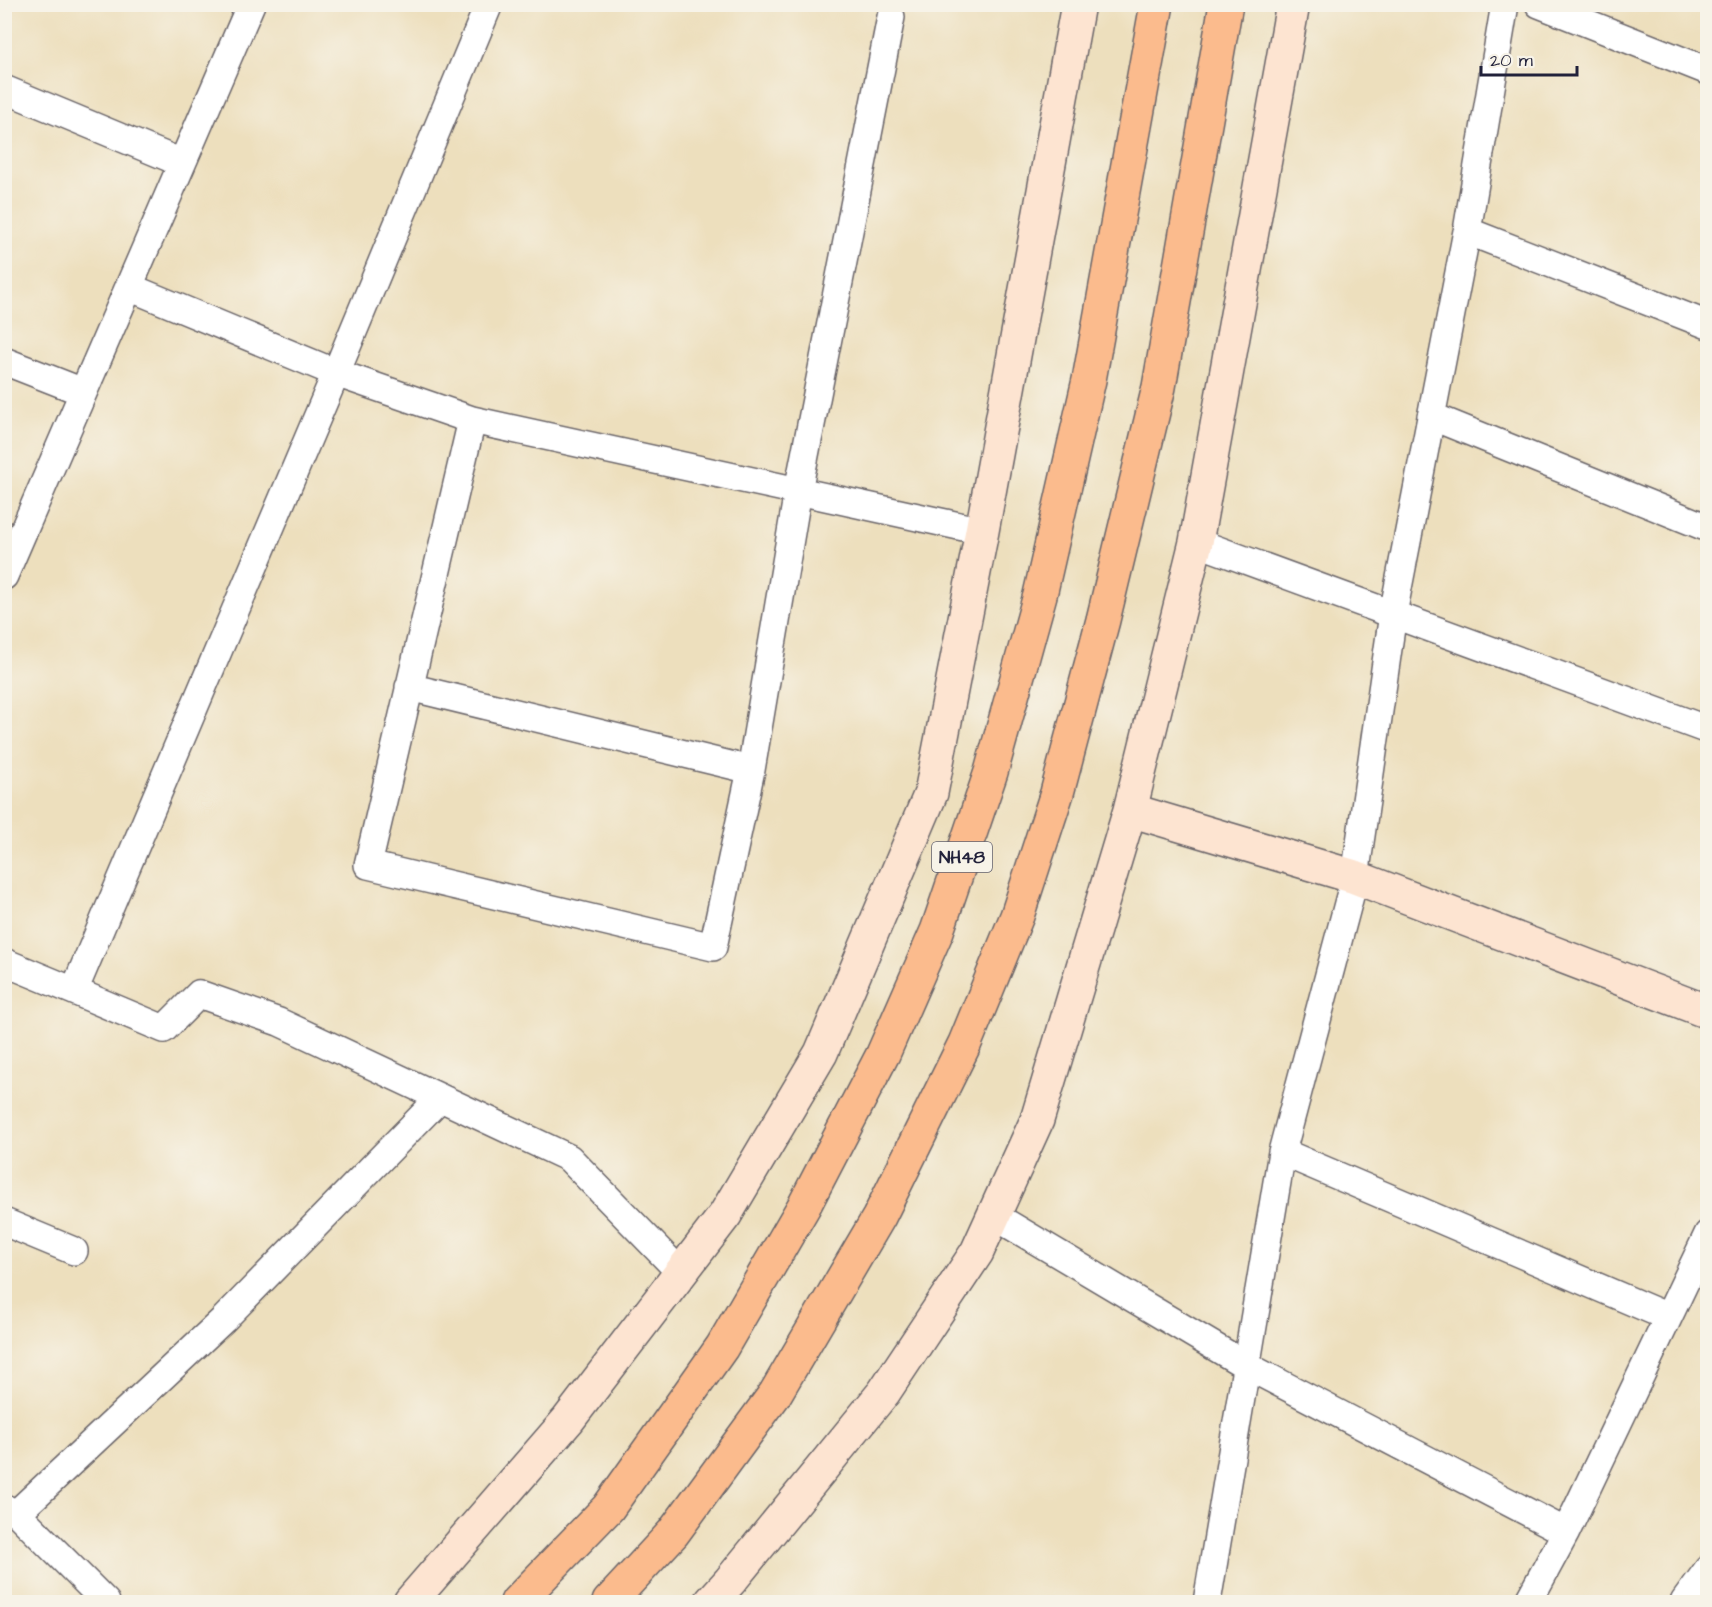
<svg xmlns="http://www.w3.org/2000/svg" width="1712" height="1607" viewBox="0 0 1712 1607" font-family="'Architects Daughter',sans-serif">
<style>
.lines{fill:none;stroke-linecap:round;stroke-linejoin:round}
.street-casing{stroke:#696468;stroke-width:30}
.secondary-casing{stroke:#696468;stroke-width:36}
.highway-casing{stroke:#696468;stroke-width:36}
.street{stroke:#fff;stroke-width:27}
.secondary{stroke:#fde4d1;stroke-width:33}
.highway{stroke:#fbbb8d;stroke-width:33}
.labels{text-anchor:middle;stroke-width:4.5;stroke-linejoin:round;paint-order:stroke}
.shield{fill:#f7f3e8;stroke:#62616f;stroke-width:1.5}
.shield-label{font-size:18px;font-weight:bold;fill:#22223b}
</style>
<rect width="100%" height="100%" fill="#f7f3e8"/>
<filter id="ink" filterUnits="userSpaceOnUse"><feTurbulence type="fractalNoise" baseFrequency=".0167" numOctaves="2"/><feDisplacementMap in="SourceGraphic" scale="12" xChannelSelector="R" yChannelSelector="G"/><feConvolveMatrix kernelMatrix="1 2 1 2 8 2 1 2 1" color-interpolation-filters="sRGB"/></filter>
<filter id="wash" filterUnits="userSpaceOnUse"><feTurbulence type="fractalNoise" baseFrequency=".008" numOctaves="4" result="noise"/><feDisplacementMap in="SourceGraphic" scale="24" xChannelSelector="R" yChannelSelector="G"/><feGaussianBlur stdDeviation="1.35" result="paint"/><feColorMatrix in="noise" values="0 0 0 0 0 0 0 0 0 0 0 0 0 0 0 0 0 1.4 0 .05"/><feComposite in="paint" operator="in"/></filter>
<g filter="url(#wash)">
<rect width="100%" height="100%" fill="#eddfbd"/>
</g>
<g filter="url(#ink)">
<g class="lines">
<defs>
<path id="street" d="M 1539,4 L 1708,71
M 4,89 L 182,163
M 1467,231 L 1708,325
M 129,287 L 336,373 L 489,4
M 4,361 L 83,392
M 1431,416 L 1708,528
M 472,420 L 368,865 L 713,947 L 751,770 L 798,491 L 891,17
M 1196,542 L 1708,730
M 4,576 L 251,4
M 409,687 L 751,770
M 4,962 L 74,991 L 336,373 L 472,420 L 982,531
M 74,991 L 164,1029 L 199,994 L 279,1022 L 569,1158 L 681,1273
M 1282,1152 L 1668,1317
M 993,1215 L 1247,1366 L 1566,1532 L 1528,1602
M 4,1222 L 74,1251
M 4,1508 L 17,1513 L 223,1320 L 440,1098
M 17,1513 L 106,1602
M 1566,1532 L 1708,1234
M 1207,1602 L 1282,1152 L 1355,877 L 1393,614 L 1467,231 L 1505,4
M 1684,1602 L 1708,1569"/>
<path id="secondary" d="M 1130,810 L 1355,877 L 1708,1012
M 410,1602 L 568,1420 L 725,1215 L 821,1053 L 931,793 L 982,531 L 1078,4
M 711,1602 L 730,1581 L 884,1392 L 977,1252 L 1037,1120 L 1130,810 L 1196,542 L 1293,4"/>
<path id="highway" d="M 517,1602 L 608,1508 L 722,1347 L 804,1206 L 883,1054 L 937,931 L 991,772 L 1040,595 L 1089,380 L 1157,4
M 609,1602 L 673,1533 L 775,1394 L 879,1217 L 965,1043 L 1017,916 L 1057,793 L 1103,620 L 1159,387 L 1226,4"/>
</defs>
<!-- street casing -->
<use href="#street" class="street-casing"/>
<!-- secondary casing -->
<use href="#secondary" class="secondary-casing"/>
<!-- highway casing -->
<use href="#highway" class="highway-casing"/>
<!-- street -->
<use href="#street" class="street"/>
<!-- secondary -->
<use href="#secondary" class="secondary"/>
<!-- highway -->
<use href="#highway" class="highway"/>
</g>
</g>
<g class="labels">
<!-- shield labels -->
<rect class="shield" x="932" y="842" width="60" height="30" rx="4.5"/>
<g class="shield-label">
<text x="962" y="863">NH48</text>
</g>
</g>
<!-- margin -->
<rect width="1712" height="1607" fill="none" stroke="#f7f3e8" stroke-width="24"/>
<!-- scale -->
<path d="M1481 66v9h96v-9" fill="none" stroke="#22223b" stroke-width="3"/>
<text x="1490" y="66" font-size="18" fill="#22223b" stroke="#f7f3e8" stroke-width="4.5" paint-order="stroke">20 m</text>
</svg>
